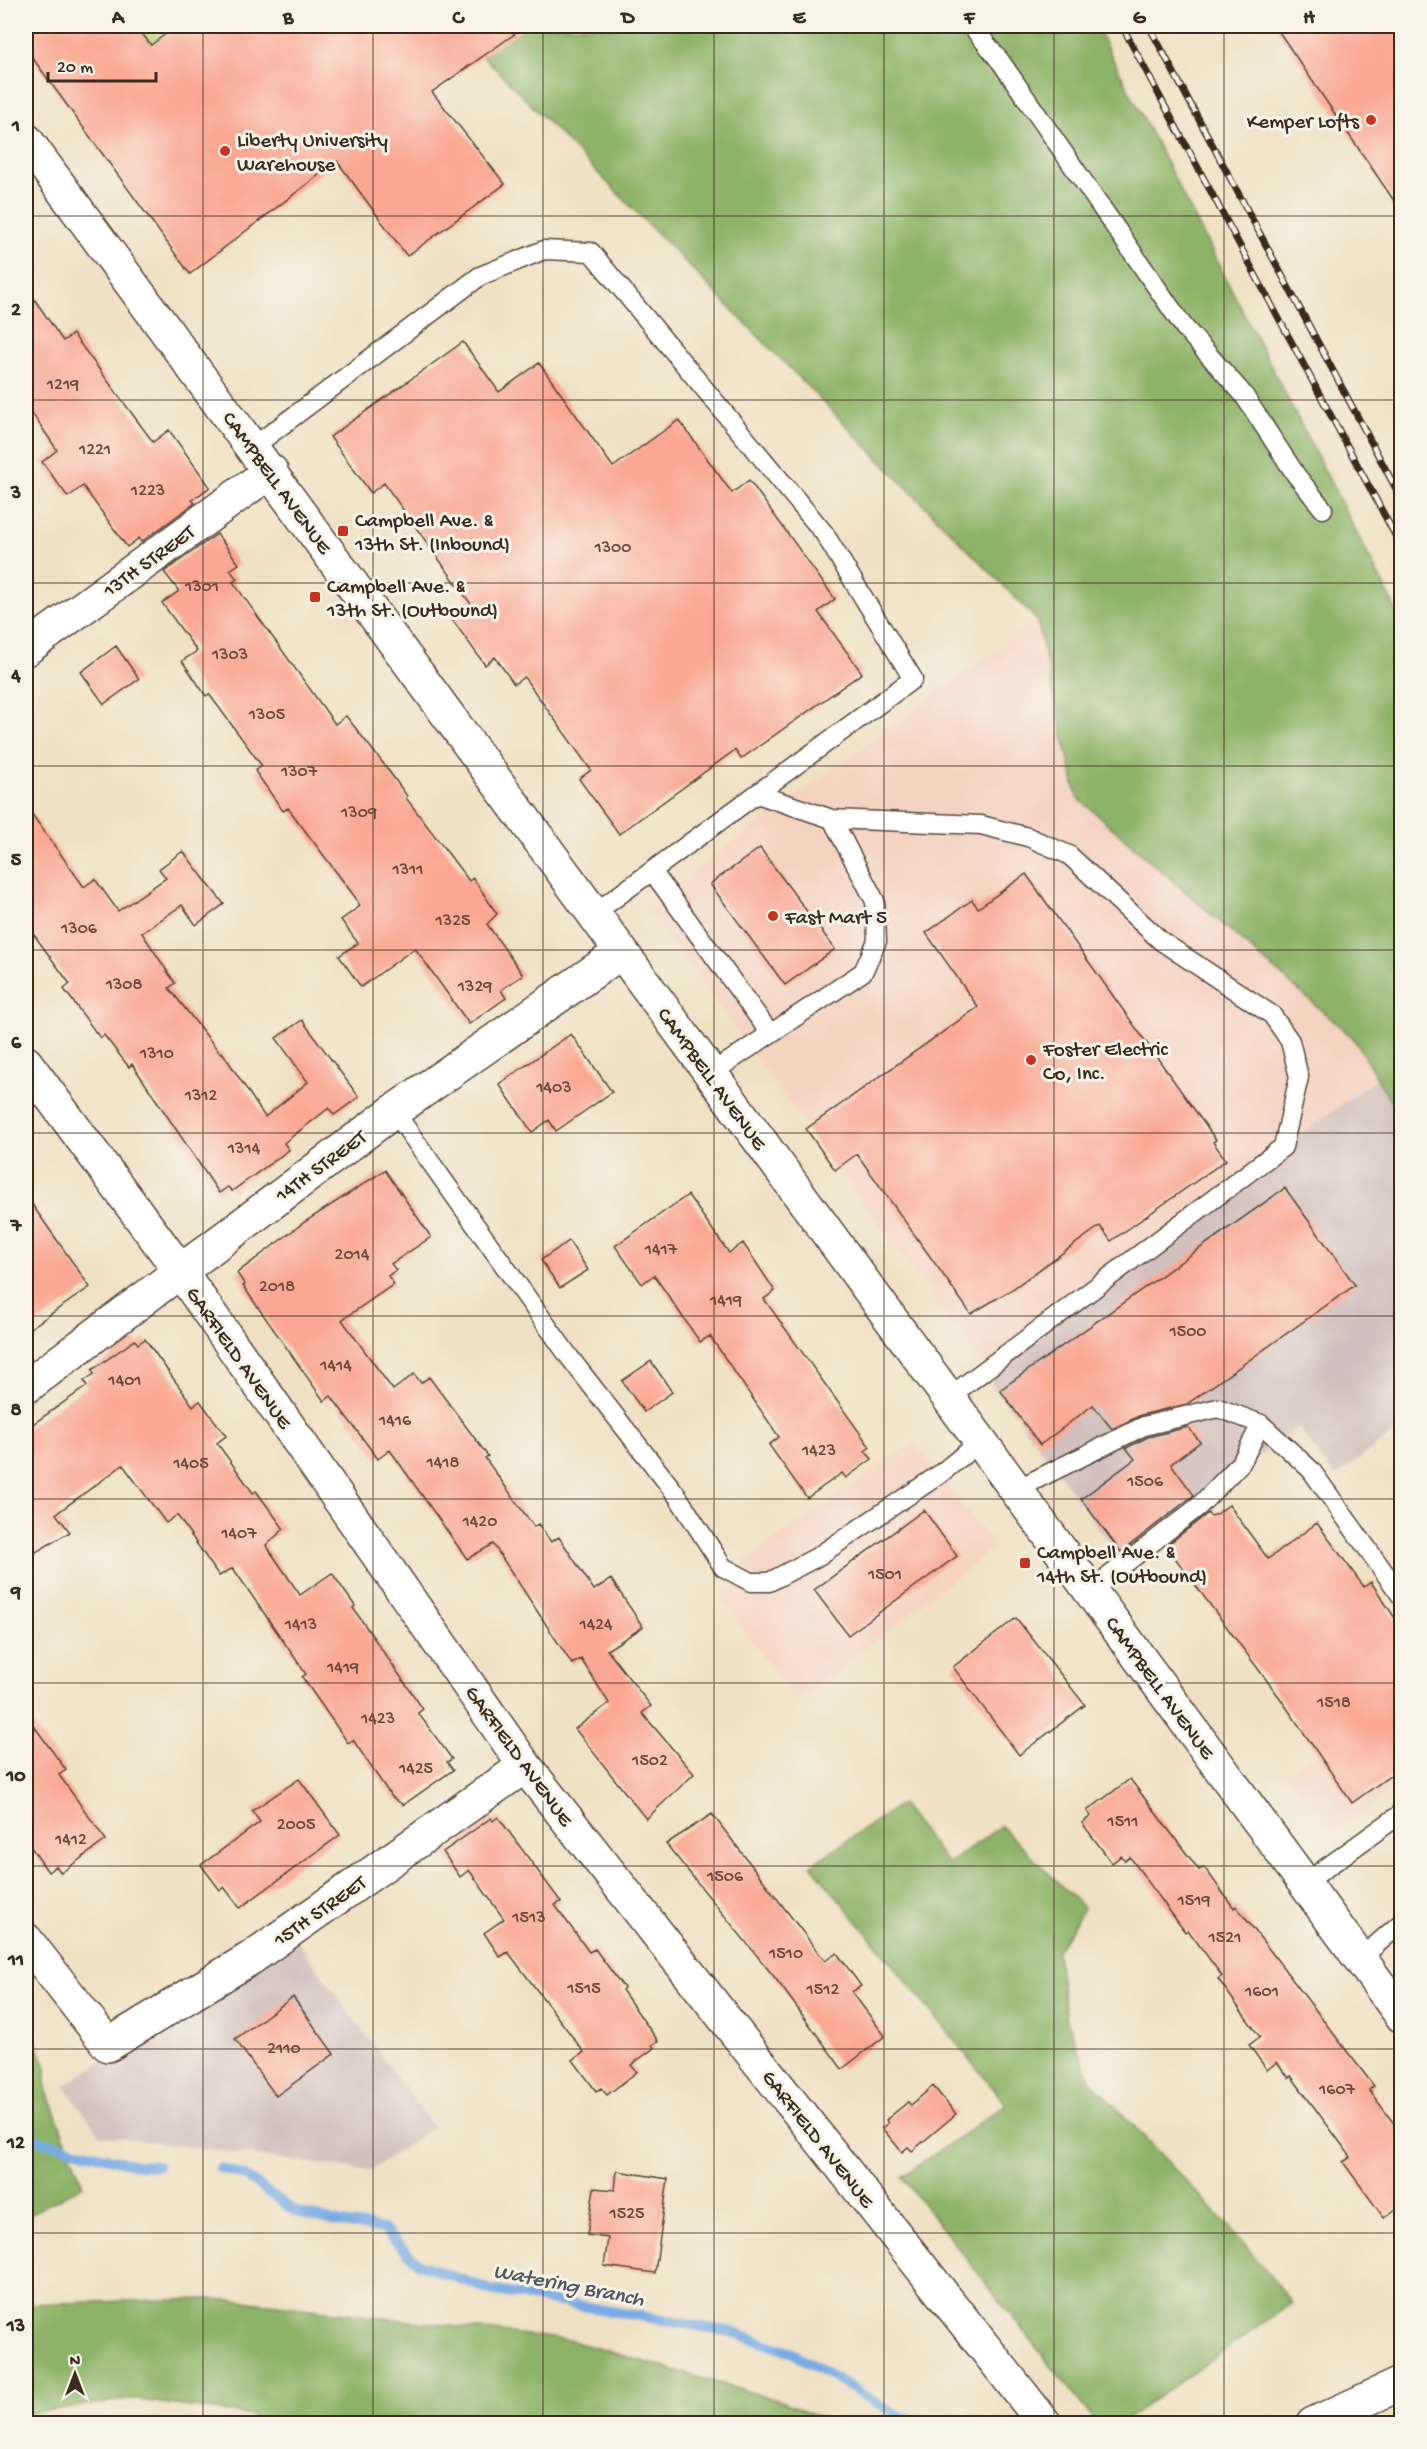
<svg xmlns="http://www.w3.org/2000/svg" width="1427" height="2449" viewBox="0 0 1427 2449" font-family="'Gochi Hand',sans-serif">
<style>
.built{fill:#f5d3c2}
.industrial{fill:#d1c0bd}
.green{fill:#b2d178;stroke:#767e4b;stroke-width:1.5}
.forest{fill:#8db368;stroke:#646e43;stroke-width:1.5}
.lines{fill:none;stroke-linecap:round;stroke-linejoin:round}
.stream{stroke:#78abe4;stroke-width:10}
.building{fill:#faa893}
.lane-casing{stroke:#564537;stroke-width:21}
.street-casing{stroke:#564537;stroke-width:36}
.secondary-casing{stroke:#564537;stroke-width:36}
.highway-casing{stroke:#564537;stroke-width:36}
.path{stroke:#564537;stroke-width:4;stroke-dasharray:1.5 4.5;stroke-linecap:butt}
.lane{stroke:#fff;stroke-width:18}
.street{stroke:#fff;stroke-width:33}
.secondary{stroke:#fff;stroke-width:33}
.highway{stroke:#fff;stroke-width:33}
.rail-casing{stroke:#3b2a1e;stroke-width:7}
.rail{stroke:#f7f3e8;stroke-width:4.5;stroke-dasharray:14;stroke-linecap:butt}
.grid{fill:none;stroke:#3b2a1e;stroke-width:1.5;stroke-opacity:0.55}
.poi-dot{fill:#c8321e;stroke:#f7f3e8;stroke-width:2}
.labels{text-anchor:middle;stroke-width:6;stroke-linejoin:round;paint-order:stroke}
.number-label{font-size:18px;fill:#6b4a3b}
.poi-label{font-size:21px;fill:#3b2a1e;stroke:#f7f3e8;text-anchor:start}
.street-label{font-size:21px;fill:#3b2a1e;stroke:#f7f3e8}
.water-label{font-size:22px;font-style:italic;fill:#505763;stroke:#f7f3e8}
.neatline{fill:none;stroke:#3b2a1e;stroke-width:2}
.grid-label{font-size:20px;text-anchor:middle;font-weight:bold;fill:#3b2a1e}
</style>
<rect width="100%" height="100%" fill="#f7f3e8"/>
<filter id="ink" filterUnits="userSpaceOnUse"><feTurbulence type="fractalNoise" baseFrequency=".0167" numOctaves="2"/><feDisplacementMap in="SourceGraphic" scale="12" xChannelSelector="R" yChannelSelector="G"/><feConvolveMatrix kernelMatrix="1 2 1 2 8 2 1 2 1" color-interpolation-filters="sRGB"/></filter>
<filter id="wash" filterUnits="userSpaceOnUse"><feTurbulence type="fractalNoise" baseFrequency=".008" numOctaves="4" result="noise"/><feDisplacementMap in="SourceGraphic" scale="24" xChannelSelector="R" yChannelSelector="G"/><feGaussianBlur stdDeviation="1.35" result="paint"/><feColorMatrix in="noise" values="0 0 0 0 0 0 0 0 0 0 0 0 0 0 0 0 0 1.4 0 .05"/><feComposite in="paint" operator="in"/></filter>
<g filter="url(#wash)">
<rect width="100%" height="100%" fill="#efe1c3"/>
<!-- built -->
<path class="built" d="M 1037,620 L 1077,797 L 1354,1039 L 1377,1079 L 984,1367 L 645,907 Z
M 914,1442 L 995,1547 L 797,1701 L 720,1599 L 744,1580 L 735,1567 Z
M 1401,1688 L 1401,1785 L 1334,1834 L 1286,1774 Z"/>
<!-- industrial -->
<path class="industrial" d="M 1397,1064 L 1402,1072 L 1401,1428 L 1335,1477 L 1298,1427 L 1121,1558 L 981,1369 Z
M 295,1938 L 433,2127 L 371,2171 L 100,2135 L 64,2086 Z"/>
<!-- green -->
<path class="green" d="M 136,26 L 176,26 L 153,47 Z"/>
<!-- forest -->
<path class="forest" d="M 523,26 L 1096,26 L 1401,619 L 1401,1119 L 1354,1039 L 1077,797 L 1037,620 L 481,54 Z
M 901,1804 L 948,1864 L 1001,1826 L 1084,1908 L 1057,1951 L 1067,2021 L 1091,2081 L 1235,2233 L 1292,2303 L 1121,2423 L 1096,2423 L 902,2177 L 1006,2104 L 811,1865 Z
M 26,2021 L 46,2066 L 46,2089 L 83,2186 L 26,2216 Z
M 203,2299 L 234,2300 L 569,2340 L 784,2402 L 835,2423 L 260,2424 L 252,2415 L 131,2399 L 26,2414 L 26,2304 Z"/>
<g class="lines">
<!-- stream -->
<path class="stream" d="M 26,2137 L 136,2165 L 158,2166
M 220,2168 L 245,2176 L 296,2212 L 342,2223 L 383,2229 L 419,2264 L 490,2290 L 732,2332 L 793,2353 L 893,2413 L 921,2424"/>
</g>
<g id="blocks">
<!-- building -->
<path class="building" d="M 26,26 L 136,26 L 151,45 L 176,26 L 526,26 L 432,92 L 505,184 L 407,256 L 337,161 L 190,274 L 26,49 Z
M 1275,26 L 1401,26 L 1401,211 Z
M 26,287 L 63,341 L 73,334 L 153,442 L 169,430 L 210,487 L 192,500 L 195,503 L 141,542 L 139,538 L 127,547 L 83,486 L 68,497 L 42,462 L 57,450 L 26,404 Z
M 463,342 L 499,392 L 539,363 L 613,467 L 679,420 L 732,493 L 749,480 L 835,599 L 818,612 L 862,673 L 741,759 L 735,750 L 619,834 L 579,779 L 591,770 L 524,677 L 514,684 L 495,657 L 485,665 L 451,618 L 471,604 L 384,483 L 371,493 L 330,437 Z
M 217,534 L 239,564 L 230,570 L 237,579 L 233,582 L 335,724 L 346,716 L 386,767 L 407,796 L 406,798 L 469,881 L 473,878 L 497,914 L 487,924 L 523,975 L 501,990 L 506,998 L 469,1024 L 415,948 L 361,987 L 339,956 L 358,943 L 341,920 L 360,906 L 355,897 L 288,808 L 283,811 L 255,771 L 262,766 L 209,694 L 206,696 L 182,661 L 197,651 L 162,603 L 179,591 L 164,572 Z
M 116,646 L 139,679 L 104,704 L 81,672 Z
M 26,806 L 84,887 L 95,879 L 118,911 L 166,878 L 159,869 L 183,851 L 205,880 L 224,904 L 196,925 L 182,905 L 142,933 L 175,983 L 169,988 L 220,1053 L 222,1052 L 265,1117 L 308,1082 L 276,1038 L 302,1020 L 359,1097 L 334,1115 L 329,1108 L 284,1143 L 289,1150 L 232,1191 L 228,1187 L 219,1193 L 132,1064 L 129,1067 L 104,1035 L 100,1038 L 64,989 L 70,984 L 26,924 Z
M 760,848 L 835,949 L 785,985 L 710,884 Z
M 1026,874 L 1216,1140 L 1213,1142 L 1226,1160 L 1111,1241 L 1100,1226 L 1011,1290 L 971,1314 L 857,1154 L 835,1170 L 806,1129 L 978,1007 L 926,933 L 972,900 L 978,908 Z
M 571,1034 L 612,1092 L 556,1131 L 549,1120 L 532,1132 L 499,1084 Z
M 385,1170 L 431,1237 L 391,1264 L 396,1270 L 388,1276 L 394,1284 L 342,1320 L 393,1390 L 414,1374 L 421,1383 L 429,1377 L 488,1456 L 485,1458 L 534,1527 L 538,1524 L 551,1542 L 559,1537 L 594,1590 L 611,1579 L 643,1627 L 607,1650 L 651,1706 L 642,1713 L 694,1774 L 646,1819 L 575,1729 L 609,1703 L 581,1659 L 572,1664 L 493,1544 L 467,1559 L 390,1450 L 378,1459 L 331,1396 L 324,1401 L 243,1286 L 245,1285 L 237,1273 L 303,1223 Z
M 1285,1188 L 1355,1285 L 1187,1404 L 1141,1415 L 1112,1429 L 1093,1405 L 1040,1445 L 1000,1390 Z
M 688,1195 L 729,1253 L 743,1243 L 775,1291 L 764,1299 L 870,1447 L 865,1451 L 872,1459 L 846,1478 L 842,1473 L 807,1498 L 769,1445 L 779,1437 L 710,1336 L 700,1342 L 654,1275 L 642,1284 L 615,1246 Z
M 26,1196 L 90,1287 L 26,1331 Z
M 569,1241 L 588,1270 L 560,1288 L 541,1260 Z
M 145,1339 L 193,1406 L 200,1401 L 226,1436 L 217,1443 L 253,1493 L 256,1491 L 284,1529 L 266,1545 L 300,1595 L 332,1573 L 355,1606 L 353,1608 L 423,1709 L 418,1713 L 452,1759 L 447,1762 L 453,1770 L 403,1805 L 391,1796 L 353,1740 L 348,1743 L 302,1677 L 306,1674 L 233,1568 L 219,1576 L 177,1515 L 166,1523 L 123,1465 L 56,1514 L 70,1532 L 26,1558 L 26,1429 L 87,1386 L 84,1381 L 94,1374 L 92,1370 L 135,1340 L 138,1344 Z
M 651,1361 L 672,1392 L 644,1412 L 622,1381 Z
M 1188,1427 L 1200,1442 L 1171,1464 L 1194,1495 L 1121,1552 L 1081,1499 L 1135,1459 L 1126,1448 L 1148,1437 Z
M 1229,1505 L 1268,1559 L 1317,1523 L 1364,1587 L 1371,1582 L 1401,1627 L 1401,1768 L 1352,1803 L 1280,1698 L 1166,1546 L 1208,1513 L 1210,1516 L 1215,1515 Z
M 924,1510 L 957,1556 L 848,1635 L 814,1590 Z
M 1016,1618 L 1085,1705 L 1019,1755 L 953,1667 Z
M 26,1715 L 66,1770 L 59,1775 L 106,1840 L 61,1873 L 56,1866 L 48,1872 L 26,1840 Z
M 299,1779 L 340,1835 L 240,1908 L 224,1887 L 220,1890 L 201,1865 L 260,1822 L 252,1811 Z
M 1130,1779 L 1199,1870 L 1204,1867 L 1234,1908 L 1236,1906 L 1346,2050 L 1374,2086 L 1369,2090 L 1401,2133 L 1401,2205 L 1384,2218 L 1343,2162 L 1351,2157 L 1291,2076 L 1289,2078 L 1277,2062 L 1267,2070 L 1249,2045 L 1260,2037 L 1218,1979 L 1222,1976 L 1188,1930 L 1185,1932 L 1130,1857 L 1125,1861 L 1121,1856 L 1112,1863 L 1082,1823 L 1091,1816 L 1087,1811 Z
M 712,1814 L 825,1961 L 837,1953 L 861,1986 L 852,1992 L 885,2036 L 842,2069 L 776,1979 L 666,1844 Z
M 498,1817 L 561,1902 L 555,1905 L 589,1952 L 595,1949 L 624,1988 L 622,1990 L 658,2041 L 652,2045 L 654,2048 L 631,2065 L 637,2072 L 607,2095 L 601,2088 L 596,2091 L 573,2060 L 584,2052 L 508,1952 L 500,1957 L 484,1933 L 504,1919 L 469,1870 L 460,1877 L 443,1852 L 491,1818 L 493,1821 Z
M 293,1997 L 334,2054 L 276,2096 L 235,2039 Z
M 933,2086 L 956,2114 L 912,2151 L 908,2147 L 902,2152 L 882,2128 L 888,2123 L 886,2120 L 908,2102 L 911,2105 Z
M 617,2171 L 668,2179 L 655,2273 L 604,2266 L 608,2238 L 587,2235 L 594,2188 L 615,2190 Z"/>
</g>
</g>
<g filter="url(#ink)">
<use href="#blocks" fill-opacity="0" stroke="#564537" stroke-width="1.5"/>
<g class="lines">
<defs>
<path id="lane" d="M 972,26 L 1001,62 L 1184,327 L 1243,394 L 1296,475 L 1323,509
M 253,447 L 480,276 L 544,250 L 591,252 L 824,533 L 913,679 L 592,915
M 757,794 L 832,819 L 981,825 L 1028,837 L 1069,855 L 1161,941 L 1272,1015 L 1290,1041 L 1299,1077 L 1283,1147 L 949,1397
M 652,871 L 770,1033
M 710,1074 L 863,972 L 877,941 L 875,901 L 832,819
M 394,1111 L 570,1358 L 676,1494 L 723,1567 L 751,1582 L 769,1582 L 817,1557 L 940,1474 L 981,1441
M 1017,1489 L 1144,1426 L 1218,1408 L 1261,1424 L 1311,1470 L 1402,1597
M 1091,1590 L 1198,1507 L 1241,1463 L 1261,1424
M 1305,1883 L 1402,1813
M 1360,1959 L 1402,1922"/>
<path id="street" d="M 26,649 L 271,471
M 26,1063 L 181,1272 L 525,1766 L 1045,2424
M 26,1387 L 394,1111 L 620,953
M 26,1940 L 108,2045 L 251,1958 L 525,1766"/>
<path id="secondary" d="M 26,140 L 1402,2016"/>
<path id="highway" d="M 1313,2424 L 1402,2383"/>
</defs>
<!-- lane casing -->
<use href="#lane" class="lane-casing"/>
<!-- street casing -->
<use href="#street" class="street-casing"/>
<!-- secondary casing -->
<use href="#secondary" class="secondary-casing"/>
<!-- highway casing -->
<use href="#highway" class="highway-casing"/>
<!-- path -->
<path class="path" d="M 168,26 L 171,30"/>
<!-- lane -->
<use href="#lane" class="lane"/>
<!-- street -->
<use href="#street" class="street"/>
<!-- secondary -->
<use href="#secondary" class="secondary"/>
<!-- highway -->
<use href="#highway" class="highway"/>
<defs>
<path id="rail" d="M 1122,26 L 1402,548
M 1149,26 L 1402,500"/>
</defs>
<!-- rail casing -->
<use href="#rail" class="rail-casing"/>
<!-- rail -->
<use href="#rail" class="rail"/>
</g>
</g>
<!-- grid -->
<path class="grid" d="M 203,26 L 203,2424M 373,26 L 373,2424M 543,26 L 543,2424M 714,26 L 714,2424M 884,26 L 884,2424M 1054,26 L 1054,2424M 1224,26 L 1224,2424M 26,216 L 1402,216M 26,400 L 1402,400M 26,583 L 1402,583M 26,766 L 1402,766M 26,950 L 1402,950M 26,1133 L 1402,1133M 26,1316 L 1402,1316M 26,1499 L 1402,1499M 26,1683 L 1402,1683M 26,1866 L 1402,1866M 26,2049 L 1402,2049M 26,2233 L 1402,2233"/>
<!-- markers -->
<g class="poi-dot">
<circle cx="1371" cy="120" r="6"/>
<circle cx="225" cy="151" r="6"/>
<rect x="337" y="525" width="12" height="12" rx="3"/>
<rect x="309" y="591" width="12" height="12" rx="3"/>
<circle cx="773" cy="916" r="6"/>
<circle cx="1031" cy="1060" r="6"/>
<rect x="1019" y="1557" width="12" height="12" rx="3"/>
</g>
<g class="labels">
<!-- number labels -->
<g class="number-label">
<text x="63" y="389">1219</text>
<text x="95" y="454">1221</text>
<text x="148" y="495">1223</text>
<text x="613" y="552">1300</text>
<text x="202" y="591">1301</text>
<text x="230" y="659">1303</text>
<text x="267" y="719">1305</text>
<text x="299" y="776">1307</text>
<text x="359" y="817">1309</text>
<text x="408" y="874">1311</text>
<text x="453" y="925">1325</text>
<text x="79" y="933">1306</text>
<text x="124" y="989">1308</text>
<text x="475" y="991">1329</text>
<text x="157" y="1058">1310</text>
<text x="554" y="1092">1403</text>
<text x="201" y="1100">1312</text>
<text x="244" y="1153">1314</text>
<text x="661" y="1254">1417</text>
<text x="352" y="1259">2014</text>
<text x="277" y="1291">2018</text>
<text x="726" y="1305">1419</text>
<text x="1188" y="1336">1500</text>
<text x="336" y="1370">1414</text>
<text x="125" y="1385">1401</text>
<text x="395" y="1425">1416</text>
<text x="819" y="1455">1423</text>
<text x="443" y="1467">1418</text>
<text x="191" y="1468">1405</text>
<text x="1145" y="1486">1506</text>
<text x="480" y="1526">1420</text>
<text x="239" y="1538">1407</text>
<text x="885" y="1579">1501</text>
<text x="301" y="1629">1413</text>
<text x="596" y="1629">1424</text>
<text x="343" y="1672">1419</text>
<text x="1334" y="1707">1518</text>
<text x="378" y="1723">1423</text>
<text x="650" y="1765">1502</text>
<text x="416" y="1773">1425</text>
<text x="1123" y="1826">1511</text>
<text x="296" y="1829">2005</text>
<text x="71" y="1844">1412</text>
<text x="725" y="1881">1506</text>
<text x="1194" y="1905">1519</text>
<text x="529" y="1922">1513</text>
<text x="1225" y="1942">1521</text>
<text x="786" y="1958">1510</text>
<text x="584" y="1993">1515</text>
<text x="823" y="1994">1512</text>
<text x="1262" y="1996">1601</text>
<text x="284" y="2053">2110</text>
<text x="1337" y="2094">1607</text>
<text x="627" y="2218">1525</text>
</g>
<!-- poi labels -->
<g class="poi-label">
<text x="1359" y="127" text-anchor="end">Kemper Lofts</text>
<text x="237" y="146">Liberty University<tspan x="237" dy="24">Warehouse</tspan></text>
<text x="355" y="526">Campbell Ave. &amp;<tspan x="355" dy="24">13th St. (Inbound)</tspan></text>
<text x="327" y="592">Campbell Ave. &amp;<tspan x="327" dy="24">13th St. (Outbound)</tspan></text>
<text x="785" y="923">Fast Mart 5</text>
<text x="1043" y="1055">Foster Electric<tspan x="1043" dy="24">Co, Inc.</tspan></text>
<text x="1037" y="1558">Campbell Ave. &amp;<tspan x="1037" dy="24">14th St. (Outbound)</tspan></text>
</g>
<!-- street labels -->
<g class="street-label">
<text transform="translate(278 482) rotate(54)" y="7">CAMPBELL AVENUE</text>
<text transform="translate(148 560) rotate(-36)" y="7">13TH STREET</text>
<text transform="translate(713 1078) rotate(54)" y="7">CAMPBELL AVENUE</text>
<text transform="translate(320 1165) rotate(-36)" y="7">14TH STREET</text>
<text transform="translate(240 1357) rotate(55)" y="7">GARFIELD AVENUE</text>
<text transform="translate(1161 1687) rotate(54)" y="7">CAMPBELL AVENUE</text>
<text transform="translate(520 1755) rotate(54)" y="7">GARFIELD AVENUE</text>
<text transform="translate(319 1910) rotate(-35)" y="7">15TH STREET</text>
<text transform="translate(819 2138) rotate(52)" y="7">GARFIELD AVENUE</text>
</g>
<!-- water labels -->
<g class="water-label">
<text transform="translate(569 2283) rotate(11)" y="8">Watering Branch</text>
</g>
</g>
<!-- margin -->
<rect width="1427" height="2449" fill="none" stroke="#f7f3e8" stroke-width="66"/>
<!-- north arrow -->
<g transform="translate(75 2374)" stroke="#f7f3e8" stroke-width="4.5" paint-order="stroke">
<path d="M0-4.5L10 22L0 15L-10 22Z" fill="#3b2a1e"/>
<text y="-9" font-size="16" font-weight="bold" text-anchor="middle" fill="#3b2a1e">N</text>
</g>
<!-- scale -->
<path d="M48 72v9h108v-9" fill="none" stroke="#3b2a1e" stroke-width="3"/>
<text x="57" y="72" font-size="18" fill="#3b2a1e" stroke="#f7f3e8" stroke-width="4.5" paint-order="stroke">20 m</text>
<rect x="33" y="33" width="1361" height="2383" class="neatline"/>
<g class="grid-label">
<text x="118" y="23">A</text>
<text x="288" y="23">B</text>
<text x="458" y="23">C</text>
<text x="628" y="23">D</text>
<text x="799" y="23">E</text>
<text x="969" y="23">F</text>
<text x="1139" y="23">G</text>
<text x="1309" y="23">H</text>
<text x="16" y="131">1</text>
<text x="16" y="315">2</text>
<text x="16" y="498">3</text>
<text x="16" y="681">4</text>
<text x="16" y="865">5</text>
<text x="16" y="1048">6</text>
<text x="16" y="1231">7</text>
<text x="16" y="1415">8</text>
<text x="16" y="1598">9</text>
<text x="16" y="1781">10</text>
<text x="16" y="1965">11</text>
<text x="16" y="2148">12</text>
<text x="16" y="2331">13</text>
</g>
</svg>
